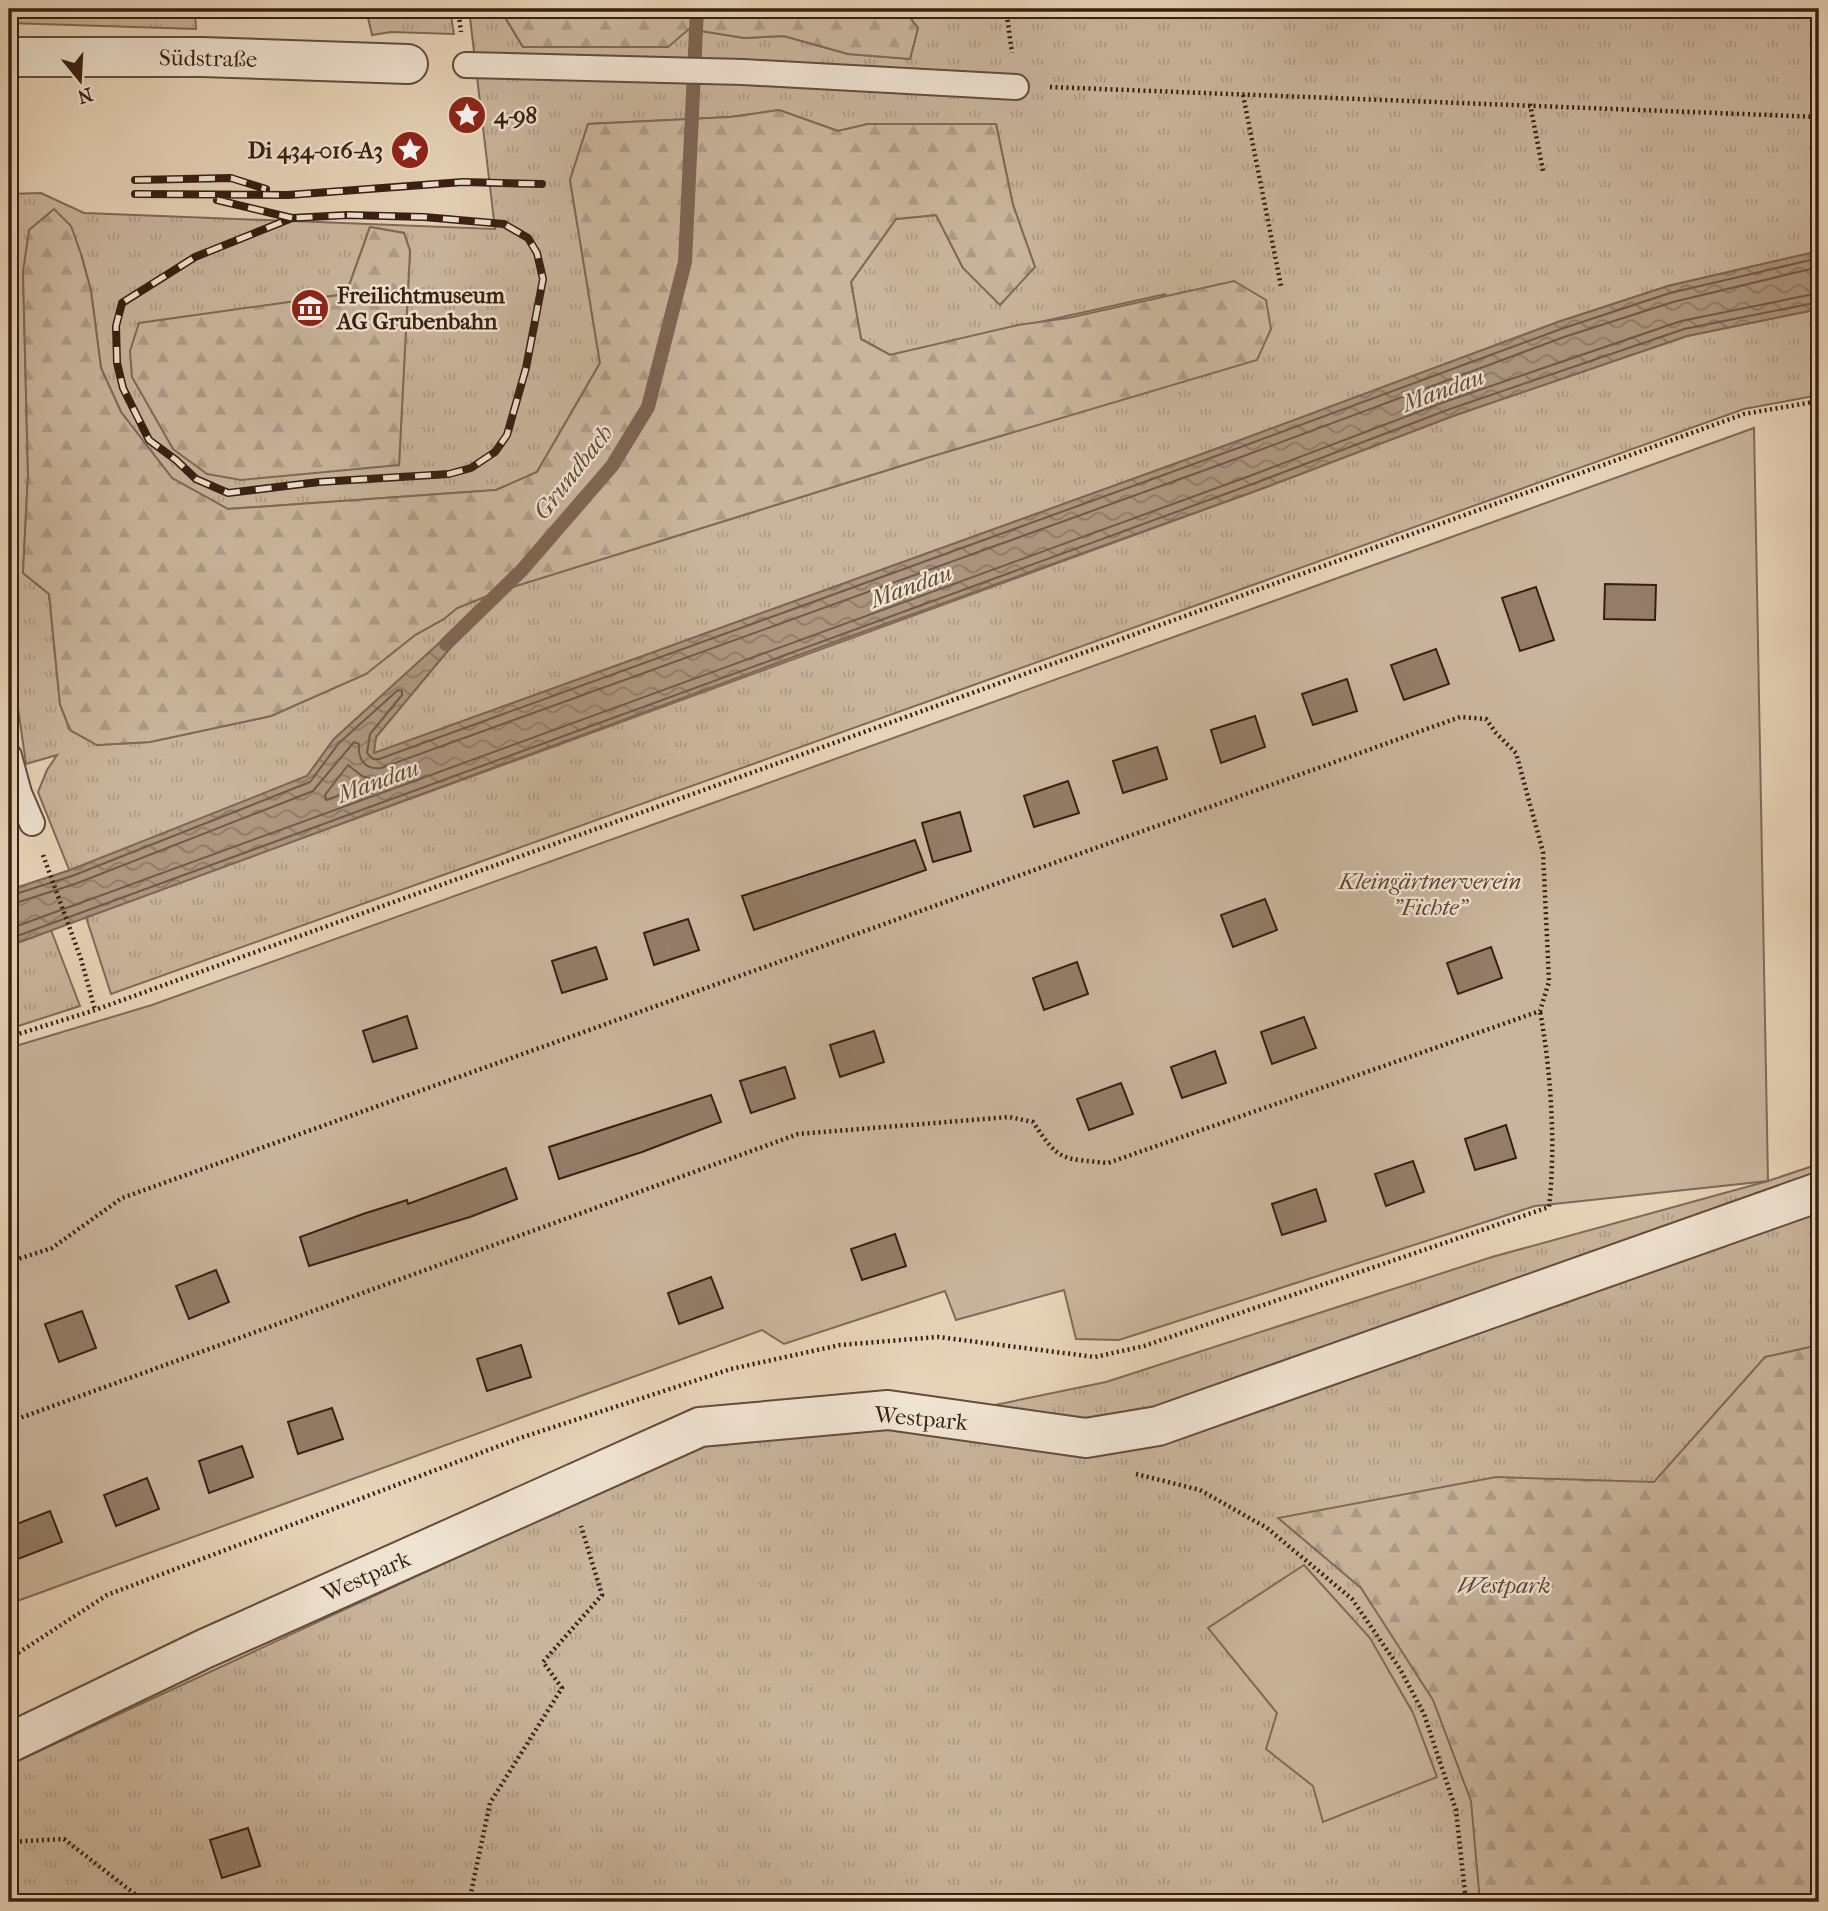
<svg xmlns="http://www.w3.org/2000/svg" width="1828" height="1911" viewBox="0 0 1828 1911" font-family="'IM FELL French Canon',serif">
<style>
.grass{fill:url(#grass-tufts);stroke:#806a56;stroke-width:2;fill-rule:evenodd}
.forest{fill:url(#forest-firs);stroke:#806a56;stroke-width:2}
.garden{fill:#c9b59c;stroke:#806a56;stroke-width:2}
.water{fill:url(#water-waves);stroke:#7e6653;stroke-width:2}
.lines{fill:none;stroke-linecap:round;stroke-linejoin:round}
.shore{stroke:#725a48;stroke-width:2}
.stream{stroke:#7e6653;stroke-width:14}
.building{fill:#937d68;stroke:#381f11;stroke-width:2}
.lane-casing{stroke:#644c3b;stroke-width:28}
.street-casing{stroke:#644c3b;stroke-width:42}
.path{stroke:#381f11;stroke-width:4.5;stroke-dasharray:2 3.5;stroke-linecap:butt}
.lane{stroke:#efe3d1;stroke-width:24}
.street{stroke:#efe3d1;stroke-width:38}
.rail-casing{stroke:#381f11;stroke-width:8}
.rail{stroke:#efe3d1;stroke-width:5;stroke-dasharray:16;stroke-linecap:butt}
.labels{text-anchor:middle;stroke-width:5;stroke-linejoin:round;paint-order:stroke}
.street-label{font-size:23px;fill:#381f11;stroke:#efe3d1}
.poi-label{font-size:23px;font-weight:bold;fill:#381f11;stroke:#efe3d1;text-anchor:start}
.park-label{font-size:23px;font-style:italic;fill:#5c4434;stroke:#efe3d1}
.water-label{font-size:24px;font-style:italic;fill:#614938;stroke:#efe3d1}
</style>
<defs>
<pattern id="grass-tufts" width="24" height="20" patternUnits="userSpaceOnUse" patternTransform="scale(1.75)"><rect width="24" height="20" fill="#c9b59c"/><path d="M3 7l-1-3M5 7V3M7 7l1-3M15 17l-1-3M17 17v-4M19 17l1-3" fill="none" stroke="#ad9b85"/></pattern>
<pattern id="forest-firs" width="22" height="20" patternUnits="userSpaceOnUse" patternTransform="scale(1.75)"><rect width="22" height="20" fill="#c9b59c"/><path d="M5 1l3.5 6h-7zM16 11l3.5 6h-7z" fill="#ad9b85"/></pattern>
<pattern id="water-waves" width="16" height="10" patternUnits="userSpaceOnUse" patternTransform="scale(1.75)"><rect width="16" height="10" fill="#ac967f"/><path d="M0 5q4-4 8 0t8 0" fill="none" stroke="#8d7a67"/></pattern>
</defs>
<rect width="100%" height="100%" fill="#e7d4b8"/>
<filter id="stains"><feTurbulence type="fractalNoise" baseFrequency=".00286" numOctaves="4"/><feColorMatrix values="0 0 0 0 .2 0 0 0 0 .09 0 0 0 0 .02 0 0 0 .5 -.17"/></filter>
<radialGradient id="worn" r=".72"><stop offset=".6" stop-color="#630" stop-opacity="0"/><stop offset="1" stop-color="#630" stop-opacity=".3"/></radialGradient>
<!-- grass -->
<path class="grass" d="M 366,9 L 450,9 L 454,34 L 391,32 L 372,35 Z
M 469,9 L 500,9 L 523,47 L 689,29 L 744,38 L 784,36 L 848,54 L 910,59 L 918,28 L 903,9 L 1819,9 L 1819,251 L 1668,286 L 1558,322 L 1235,442 L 373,754 L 376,737 L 456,641 L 450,634 L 334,739 L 307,776 L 70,872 L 38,792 L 47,770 L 57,755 L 26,764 L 9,645 L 9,194 L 41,193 L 84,213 L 495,229 ZM 779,110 L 838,131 L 868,124 L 996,124 L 1013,205 L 1035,267 L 963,268 L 936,215 L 896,219 L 851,282 L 861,339 L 890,355 L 1166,294 L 923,459 L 497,592 L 457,608 L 444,619 L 415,635 L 366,674 L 271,716 L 150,742 L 97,745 L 70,730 L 60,704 L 49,594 L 23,573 L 28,475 L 23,272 L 81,254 L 91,291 L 101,368 L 121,412 L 172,478 L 228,509 L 496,490 L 537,472 L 600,363 L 570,180 L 588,124 L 730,117 ZM 370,227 L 404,233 L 410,251 L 399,465 L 139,324 L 346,294 Z
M 9,10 L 195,14 L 196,29 L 9,23 Z
M 1819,309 L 1819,395 L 1744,409 L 111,994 L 86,917 L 1261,489 L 1453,416 L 1687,336 Z
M 51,930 L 80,1006 L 9,1029 L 9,946 Z
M 1819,1164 L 1819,1902 L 9,1902 L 9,1765 L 704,1443 L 888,1427 L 1106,1382 L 1492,1257 L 1768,1181 Z"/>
<!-- forest -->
<path class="forest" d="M 500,9 L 903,9 L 918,28 L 910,59 L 848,54 L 784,36 L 744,38 L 689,29 L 668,47 L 523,47 Z
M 779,110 L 838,131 L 868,124 L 996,124 L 1013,205 L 1035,267 L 1000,305 L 963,268 L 936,215 L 896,219 L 851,282 L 861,339 L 890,355 L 1018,325 L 1068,318 L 1234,281 L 1266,300 L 1271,329 L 1257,360 L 923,459 L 497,592 L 457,608 L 444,619 L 415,635 L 366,674 L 271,716 L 150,742 L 97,745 L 70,730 L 60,704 L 49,594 L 23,573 L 28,475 L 23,272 L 29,230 L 54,209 L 71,226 L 81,254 L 91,291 L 101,368 L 121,412 L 172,478 L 228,509 L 496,490 L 537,472 L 600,363 L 570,180 L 588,124 L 730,117 Z
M 370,227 L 404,233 L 410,251 L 399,465 L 241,480 L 207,474 L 173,449 L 132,377 L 130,351 L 139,323 L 346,294 Z
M 1819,1345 L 1819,1902 L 1480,1902 L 1471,1801 L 1433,1700 L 1361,1588 L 1278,1518 L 1496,1477 L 1654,1482 L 1765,1357 Z"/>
<!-- garden -->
<path class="garden" d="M 1754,428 L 1768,1181 L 1535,1206 L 1119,1340 L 1076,1339 L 1064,1290 L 956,1320 L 945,1291 L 784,1344 L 762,1330 L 9,1604 L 9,1048 L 152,1005 Z
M 1304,1565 L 1370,1638 L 1413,1713 L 1437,1777 L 1323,1822 L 1313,1786 L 1266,1749 L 1277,1713 L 1208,1628 Z"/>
<!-- water -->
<path class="water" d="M 1819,251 L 1819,309 L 1687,336 L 1453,416 L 1261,489 L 810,651 L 9,946 L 9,890 L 70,870 L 307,776 L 334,739 L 449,634 L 459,632 L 456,641 L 376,737 L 374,753 L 1235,442 L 1558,322 L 1668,286 Z"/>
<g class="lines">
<!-- shore -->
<path class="shore" d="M 348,765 L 362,776 L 371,779 L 372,784 L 326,800 L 325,795 Z
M 9,896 L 72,876 L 310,782 L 339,743 L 398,690 L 402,691 L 402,695 L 370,734 L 367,753 L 373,759 L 379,759 L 1238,448 L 1561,329 L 1670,293 L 1819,258
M 9,905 L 75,884 L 313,791 L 354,742 L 359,744 C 358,759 364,770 381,768 L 1241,457 L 1564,337 L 1673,302 L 1819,267
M 9,929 L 1255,474 L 1447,401 L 1681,321 L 1819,293
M 9,939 L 1258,482 L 1450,409 L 1684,329 L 1819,302"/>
<!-- stream -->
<path class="stream" d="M 446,644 L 522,570 L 612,466 L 648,407 L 685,262 L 697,9"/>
</g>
<!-- building -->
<path class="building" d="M 1605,584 L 1656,585 L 1655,620 L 1604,619 Z
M 1536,587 L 1554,640 L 1520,651 L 1502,598 Z
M 1436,649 L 1449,684 L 1404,700 L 1391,665 Z
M 1347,679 L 1357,711 L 1313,725 L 1302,694 Z
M 1255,716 L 1265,747 L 1221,763 L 1211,730 Z
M 1157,747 L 1167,779 L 1123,793 L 1113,761 Z
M 1068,781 L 1079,813 L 1034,827 L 1024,796 Z
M 960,812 L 971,851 L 933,862 L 922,823 Z
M 915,840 L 926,870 L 754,930 L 742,896 Z
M 1265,899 L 1277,930 L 1233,947 L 1221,915 Z
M 688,919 L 699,950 L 654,965 L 644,933 Z
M 596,947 L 607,979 L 562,993 L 552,961 Z
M 1491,947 L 1502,978 L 1458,994 L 1447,963 Z
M 1077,962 L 1088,994 L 1044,1010 L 1033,978 Z
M 407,1016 L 417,1048 L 373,1062 L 363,1031 Z
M 1304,1017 L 1316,1048 L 1272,1064 L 1261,1032 Z
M 874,1031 L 884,1062 L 840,1077 L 830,1045 Z
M 1215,1051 L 1226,1083 L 1182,1098 L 1171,1067 Z
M 785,1067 L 795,1098 L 751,1113 L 740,1081 Z
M 1121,1083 L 1133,1114 L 1089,1130 L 1077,1099 Z
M 711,1095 L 721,1122 L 642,1152 L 559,1179 L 549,1147 Z
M 1506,1125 L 1516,1158 L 1475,1170 L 1465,1139 Z
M 1413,1161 L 1424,1192 L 1386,1206 L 1375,1174 Z
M 506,1168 L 517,1199 L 470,1217 L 309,1266 L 300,1237 L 363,1214 L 407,1200 L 408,1204 Z
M 1316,1189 L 1326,1221 L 1282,1235 L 1272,1204 Z
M 895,1234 L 906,1266 L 862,1280 L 851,1249 Z
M 216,1270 L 229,1302 L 189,1319 L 176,1286 Z
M 711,1277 L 723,1308 L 679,1324 L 668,1293 Z
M 82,1311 L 96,1348 L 59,1362 L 45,1324 Z
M 521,1345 L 531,1377 L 487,1391 L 477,1359 Z
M 332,1408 L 343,1439 L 298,1454 L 288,1422 Z
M 242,1446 L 253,1477 L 209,1493 L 199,1461 Z
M 147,1478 L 159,1509 L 116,1526 L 104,1495 Z
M 50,1511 L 62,1542 L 18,1559 L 9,1534 L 9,1527 Z
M 248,1828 L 260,1866 L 222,1878 L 210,1840 Z"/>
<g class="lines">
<defs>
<path id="lane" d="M 466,65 L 743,72 L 1016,87
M 9,756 L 19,793 L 32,823"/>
<path id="street" d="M 9,57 L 201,57 L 408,64
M 9,1743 L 204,1649 L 700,1427 L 888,1410 L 1086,1438 L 1158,1426 L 1819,1192"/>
</defs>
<!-- lane casing -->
<use href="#lane" class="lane-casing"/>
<!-- street casing -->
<use href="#street" class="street-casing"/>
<!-- path -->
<path class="path" d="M 458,9 L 461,32
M 1006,9 L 1012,53
M 1050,87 L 1819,117
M 1243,95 L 1281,286
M 1530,104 L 1543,171
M 43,855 L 81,959 L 95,1010
M 9,1037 L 95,1010 L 1744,414 L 1819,401
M 9,1262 L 52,1248 L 122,1198 L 1460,717 L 1486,719 L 1496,733 L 1516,753 L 1543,852 L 1549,982 L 1540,1011 L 1108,1163 C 1062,1158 1060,1163 1033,1122 L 1009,1117 L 798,1134 L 9,1422
M 1136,1474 L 1200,1490 L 1267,1528 L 1352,1599 L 1400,1669 L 1424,1714 L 1456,1810 L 1466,1902
M 9,1659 L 107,1595 L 520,1438 L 731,1369 L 840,1345 L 938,1337 L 1095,1357 L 1144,1346 L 1549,1207 C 1556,1147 1551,1071 1540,1011
M 9,1842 L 64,1839 L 145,1902
M 469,1902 L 490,1803 L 562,1688 L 543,1662 L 602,1595 L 581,1526"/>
<!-- lane -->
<use href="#lane" class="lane"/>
<!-- street -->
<use href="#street" class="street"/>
<defs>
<path id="rail" d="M 135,180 L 231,178 L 266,189
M 135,194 L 288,195 L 463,182 L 542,184
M 217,200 L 292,218
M 347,215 L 424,217 L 504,224 L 528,238 L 537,253 L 543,279 L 526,368 L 507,435 L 495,452 L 471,468 L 449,474 L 319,482 L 228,493 L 196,479 L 176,460 L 149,440 L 123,388 L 117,363 L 116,326 L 122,303 L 195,257 L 292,218 Z"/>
</defs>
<!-- rail casing -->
<use href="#rail" class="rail-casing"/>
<!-- rail -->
<use href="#rail" class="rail"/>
</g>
<!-- icons -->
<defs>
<symbol id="sight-disc" viewBox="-11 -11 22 22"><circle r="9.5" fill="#8f2418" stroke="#efe3d1"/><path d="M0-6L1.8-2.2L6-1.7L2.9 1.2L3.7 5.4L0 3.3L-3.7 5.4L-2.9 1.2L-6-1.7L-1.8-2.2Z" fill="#fff"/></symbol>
<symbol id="museum-disc" viewBox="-11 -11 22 22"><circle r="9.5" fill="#8f2418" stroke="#efe3d1"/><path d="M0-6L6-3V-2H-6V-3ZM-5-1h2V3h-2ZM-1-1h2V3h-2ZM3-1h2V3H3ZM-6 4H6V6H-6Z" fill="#fff"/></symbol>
</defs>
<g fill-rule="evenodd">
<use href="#sight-disc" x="445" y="93" width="44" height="44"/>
<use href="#sight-disc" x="388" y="128" width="44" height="44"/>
<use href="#museum-disc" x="288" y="286" width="44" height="44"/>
</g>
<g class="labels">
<!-- street labels -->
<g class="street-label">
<text transform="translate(208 58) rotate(1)" y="8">Südstraße</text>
<text transform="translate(921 1418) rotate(5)" y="8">Westpark</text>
<text transform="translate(366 1576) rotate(-24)" y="8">Westpark</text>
</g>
<!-- poi labels -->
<g class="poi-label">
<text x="494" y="123">4-98</text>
<text x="383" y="158" text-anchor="end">Di 434-016-A3</text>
<text x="337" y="303">Freilichtmuseum<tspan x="337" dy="26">AG Grubenbahn</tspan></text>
</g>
<!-- park labels -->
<g class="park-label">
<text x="1430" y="889">Kleingärtnerverein<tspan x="1430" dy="26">"Fichte"</tspan></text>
<text x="1504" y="1593">Westpark</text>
</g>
<!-- water labels -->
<g class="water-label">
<text transform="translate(1443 390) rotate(-20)" y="8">Mandau</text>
<text transform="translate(573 472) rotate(-52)" y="8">Grundbach</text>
<text transform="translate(911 586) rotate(-20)" y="8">Mandau</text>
<text transform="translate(378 781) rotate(-20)" y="8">Mandau</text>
</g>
</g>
<!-- margin -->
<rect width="1828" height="1911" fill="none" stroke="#e7d4b8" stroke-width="35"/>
<rect x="10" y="10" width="1807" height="1890" fill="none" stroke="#381f11" stroke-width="3.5"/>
<rect x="18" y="18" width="1793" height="1876" fill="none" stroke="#381f11" stroke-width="2"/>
<!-- north arrow -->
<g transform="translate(80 80) rotate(162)" stroke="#efe3d1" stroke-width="5" paint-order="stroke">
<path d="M0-5L12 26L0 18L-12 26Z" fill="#381f11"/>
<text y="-10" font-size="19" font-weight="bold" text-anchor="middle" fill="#381f11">N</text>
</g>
<rect width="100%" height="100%" filter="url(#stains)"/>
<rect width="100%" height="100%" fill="url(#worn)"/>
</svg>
